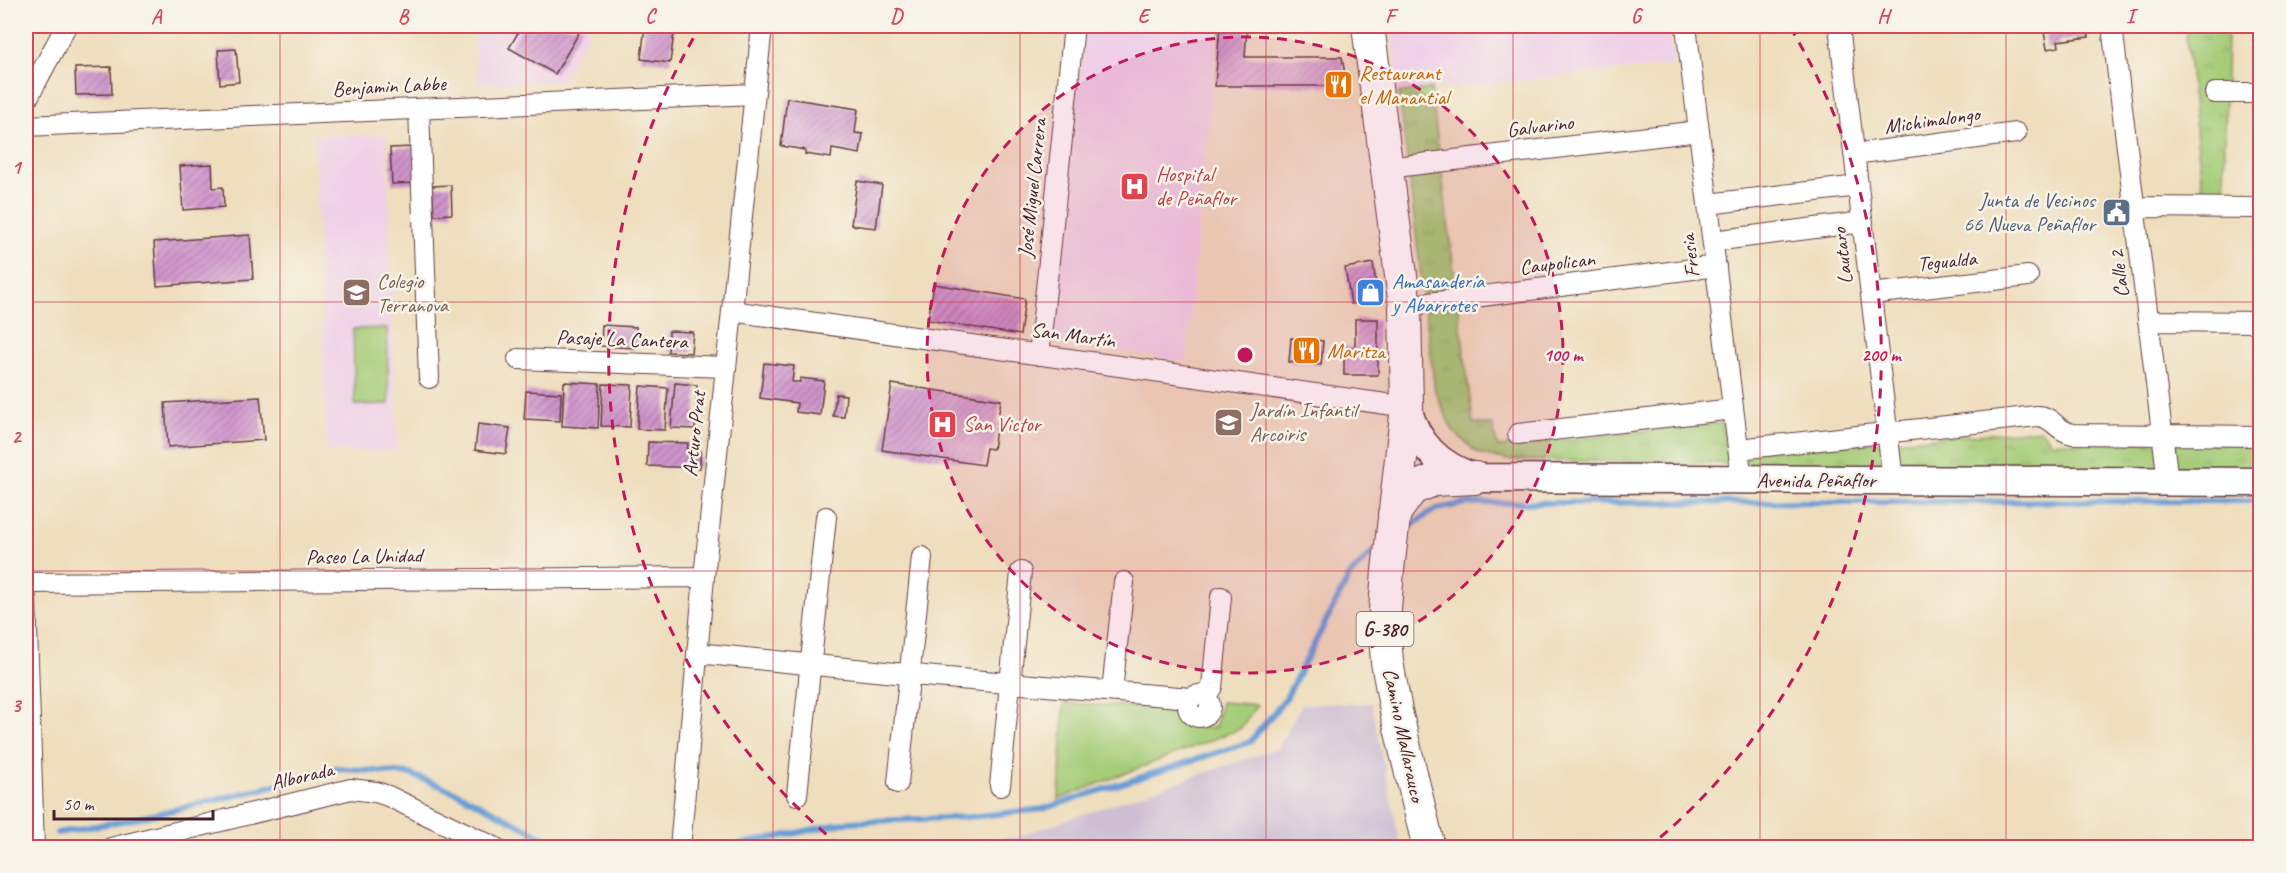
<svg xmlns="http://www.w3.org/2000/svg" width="2286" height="873" viewBox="0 0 2286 873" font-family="Caveat,sans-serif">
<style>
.built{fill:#efd0e7}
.industrial{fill:#cdbed3}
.grass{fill:url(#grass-tufts);stroke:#787651;stroke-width:1.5}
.green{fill:#a5cc77;stroke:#787651;stroke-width:1.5}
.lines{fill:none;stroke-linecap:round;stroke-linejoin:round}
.stream{stroke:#699dd5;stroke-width:6}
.building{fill:url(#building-hatch)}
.minor-casing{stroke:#633c41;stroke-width:22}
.secondary-casing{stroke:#633c41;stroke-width:31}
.primary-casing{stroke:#633c41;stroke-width:34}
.minor{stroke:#fff;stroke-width:20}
.secondary{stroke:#fff;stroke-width:28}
.primary{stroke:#fff;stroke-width:32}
.grid{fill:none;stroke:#d1495b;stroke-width:1.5;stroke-opacity:0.55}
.ring{fill:none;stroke:#c2185b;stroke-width:3;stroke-dasharray:10 8}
.labels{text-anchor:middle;stroke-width:5;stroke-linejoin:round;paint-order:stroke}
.shield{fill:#f7f3e8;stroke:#7e5f64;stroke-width:1.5}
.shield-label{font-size:20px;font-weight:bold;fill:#4a1f2b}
.food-label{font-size:21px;fill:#c56008;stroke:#f7f3e8;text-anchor:start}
.street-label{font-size:21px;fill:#4a1f2b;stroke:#f7f3e8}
.health-label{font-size:21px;fill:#be3a42;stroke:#f7f3e8;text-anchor:start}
.service-label{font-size:21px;fill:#4e5e75;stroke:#f7f3e8;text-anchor:end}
.education-label{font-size:21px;fill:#785e54;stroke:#f7f3e8;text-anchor:start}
.shop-label{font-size:21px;fill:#366cbe;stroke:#f7f3e8;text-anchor:start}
.centre{fill:#c2185b;stroke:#f7f3e8;stroke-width:3}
.ring-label{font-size:18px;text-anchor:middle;font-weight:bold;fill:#c2185b;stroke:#f7f3e8;stroke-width:5;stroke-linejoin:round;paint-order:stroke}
.neatline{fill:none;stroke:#d1495b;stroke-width:2}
.grid-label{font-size:20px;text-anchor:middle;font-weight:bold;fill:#d1495b}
</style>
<defs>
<pattern id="grass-tufts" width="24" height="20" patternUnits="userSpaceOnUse" patternTransform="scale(1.5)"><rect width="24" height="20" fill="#a5cc77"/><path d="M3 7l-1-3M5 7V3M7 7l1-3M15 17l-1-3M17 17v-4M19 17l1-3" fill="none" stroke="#90af67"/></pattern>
<pattern id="building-hatch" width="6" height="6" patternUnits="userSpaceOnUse" patternTransform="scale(1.5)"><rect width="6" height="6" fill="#cf94cc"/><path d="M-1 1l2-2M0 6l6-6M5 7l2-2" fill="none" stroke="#aa78a6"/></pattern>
</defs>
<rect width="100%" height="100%" fill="#f7f3e8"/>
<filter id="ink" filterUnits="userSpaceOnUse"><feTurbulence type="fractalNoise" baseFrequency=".0167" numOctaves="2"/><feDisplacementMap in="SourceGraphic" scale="12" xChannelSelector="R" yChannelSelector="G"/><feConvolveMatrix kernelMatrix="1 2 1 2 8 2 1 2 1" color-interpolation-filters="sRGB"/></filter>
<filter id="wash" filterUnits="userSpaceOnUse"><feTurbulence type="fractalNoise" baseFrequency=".008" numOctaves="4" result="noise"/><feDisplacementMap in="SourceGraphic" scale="24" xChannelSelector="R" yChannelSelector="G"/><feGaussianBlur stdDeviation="1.35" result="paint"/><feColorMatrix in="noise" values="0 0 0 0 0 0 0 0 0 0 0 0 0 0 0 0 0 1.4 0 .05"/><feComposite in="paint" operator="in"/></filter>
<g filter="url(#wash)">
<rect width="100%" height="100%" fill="#efdebd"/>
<!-- built -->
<path class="built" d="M 474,26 L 592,26 L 562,81 L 477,84 Z
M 1086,26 L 1217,26 L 1186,362 L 1048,340 Z
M 1391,26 L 1668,26 L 1674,65 L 1399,93 Z
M 386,134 L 398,451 L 327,451 L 314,136 Z"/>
<!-- industrial -->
<path class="industrial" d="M 1371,703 L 1401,847 L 873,847 L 1016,837 L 1278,748 L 1302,704 Z"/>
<!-- grass -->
<path class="grass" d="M 2185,26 L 2227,26 L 2224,196 L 2203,196 Z
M 1431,89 L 1473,423 L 1492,425 L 1498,447 L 1722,423 L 1727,453 L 2041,430 L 2051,442 L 2260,443 L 2260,472 L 1508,460 L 1477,453 L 1453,431 L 1435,391 L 1399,93 Z"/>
<!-- green -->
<path class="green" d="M 387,328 L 389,404 L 355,405 L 353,329 Z
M 1221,702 L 1257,705 L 1240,729 L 1059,799 L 1064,703 L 1173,709 C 1188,728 1191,727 1215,728 Z"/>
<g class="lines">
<!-- stream -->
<path class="stream" d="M 1412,525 L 1436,509 L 1468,503 L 2260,501
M 57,833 L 139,818 L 253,791 L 336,768 L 410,774 L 460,794 L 564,848
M 724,848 L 849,822 L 969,817 L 1043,809 L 1250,742 L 1286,698 L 1350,575 L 1373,552"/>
</g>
<g id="blocks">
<!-- building -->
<path class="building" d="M 522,26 L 583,26 L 555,74 L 509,48 Z
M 645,26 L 675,26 L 670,63 L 641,59 Z
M 1220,26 L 1247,26 L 1245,57 L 1342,57 L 1347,86 L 1215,86 Z
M 2043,26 L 2087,26 L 2089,37 L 2058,41 L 2059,47 L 2047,49 Z
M 236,49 L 239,82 L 220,84 L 218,50 Z
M 111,67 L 112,94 L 76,95 L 75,68 Z
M 787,98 L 858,109 L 855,133 L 863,134 L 860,154 L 832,149 L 831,158 L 805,154 L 805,150 L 781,146 Z
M 415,147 L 416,183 L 392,184 L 390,148 Z
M 212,164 L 213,188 L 223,187 L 224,207 L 183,210 L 180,166 Z
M 857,181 L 882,185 L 876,228 L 851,225 Z
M 451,185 L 452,214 L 434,215 L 432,186 Z
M 250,235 L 253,279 L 157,286 L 154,242 Z
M 1373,263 L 1378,300 L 1351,304 L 1345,268 Z
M 934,284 L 1025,299 L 1020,335 L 928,320 Z
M 1355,319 L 1378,319 L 1378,375 L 1344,375 L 1344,347 L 1355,347 Z
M 602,325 L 636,327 L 635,348 L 601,346 Z
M 669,331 L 693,332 L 691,353 L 668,352 Z
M 1291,338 L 1323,341 L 1321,365 L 1289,362 Z
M 764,363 L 794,366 L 792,382 L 800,382 L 800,378 L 824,381 L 820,415 L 796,412 L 797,403 L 760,398 Z
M 564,382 L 600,384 L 598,428 L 562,426 Z
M 675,383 L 697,385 L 695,429 L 671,428 Z
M 603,384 L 632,385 L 630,427 L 601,426 Z
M 892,384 L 1001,400 L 993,449 L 986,448 L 983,465 L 882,450 Z
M 640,386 L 668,388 L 665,430 L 637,429 Z
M 526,391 L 561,393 L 560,421 L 524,419 Z
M 836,394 L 846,395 L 844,417 L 833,416 Z
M 260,397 L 264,440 L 168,447 L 165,403 Z
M 478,424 L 510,428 L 506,454 L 475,450 Z
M 648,442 L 688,443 L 687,451 L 700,452 L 700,468 L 647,466 Z"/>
</g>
</g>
<g filter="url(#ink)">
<use href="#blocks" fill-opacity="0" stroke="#633c41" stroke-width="1.5"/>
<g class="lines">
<defs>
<path id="minor" d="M 1686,26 L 1742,480
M 1839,26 L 1893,480
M 2112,26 L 2168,481
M 2215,93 L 2260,93
M 26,101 L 66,26
M 419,109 L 429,378
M 26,126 L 754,94
M 1854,154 L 2016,133
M 1387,168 L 1699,131
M 1708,204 L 1858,186
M 2134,207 L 2260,208
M 1713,241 L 1863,222
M 1871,294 L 2028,276
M 1405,306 L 1716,266
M 732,311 L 1407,407
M 2148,321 L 2260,322
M 1039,355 L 1074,26
M 518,359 L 725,367
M 1518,434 L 1733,409
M 1739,449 L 2037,416 C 2053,416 2057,432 2073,434 L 2260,436
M 26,583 L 704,577
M 26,598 L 34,848
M 697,653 L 935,677 L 1191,698
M 1112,691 L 1124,582
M1188 706a11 11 0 1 1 22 0a11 11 0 1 1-22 0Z
M 1205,697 L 1212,687 L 1221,597
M 898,783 L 922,557
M 1000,786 L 1021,572
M 797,795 L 826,517
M 111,848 L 351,789 L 376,792 L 388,796 L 496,848
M 680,848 L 704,577 L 762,26"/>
<path id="secondary" d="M 1407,407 C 1416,444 1439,466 1475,478 L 2260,482"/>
<path id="primary" d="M 1368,26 L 1405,306 L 1407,407 L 1388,570 L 1384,623 L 1387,662 L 1396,711 L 1429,848
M 1394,514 L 1412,489 L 1434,480 L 1475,478"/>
</defs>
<!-- minor casing -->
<use href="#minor" class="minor-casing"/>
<!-- secondary casing -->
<use href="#secondary" class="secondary-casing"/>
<!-- primary casing -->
<use href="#primary" class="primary-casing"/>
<!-- minor -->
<use href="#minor" class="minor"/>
<!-- secondary -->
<use href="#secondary" class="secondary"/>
<!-- primary -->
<use href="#primary" class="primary"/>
</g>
</g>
<!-- grid -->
<path class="grid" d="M 280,26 L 280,848M 526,26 L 526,848M 773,26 L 773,848M 1020,26 L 1020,848M 1266,26 L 1266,848M 1513,26 L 1513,848M 1760,26 L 1760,848M 2006,26 L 2006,848M 26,302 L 2260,302M 26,571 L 2260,571"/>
<!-- distance rings -->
<circle cx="1245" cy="355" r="318" fill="#c2185b" fill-opacity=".12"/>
<g class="ring">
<circle cx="1245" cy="355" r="318"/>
<path d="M840 846A636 636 0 0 1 700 27M1790 27A636 636 0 0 1 1650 846"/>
</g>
<!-- icons -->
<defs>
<symbol id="restaurant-square" viewBox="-11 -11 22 22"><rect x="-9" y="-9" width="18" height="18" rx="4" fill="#e8710a" stroke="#f7f3e8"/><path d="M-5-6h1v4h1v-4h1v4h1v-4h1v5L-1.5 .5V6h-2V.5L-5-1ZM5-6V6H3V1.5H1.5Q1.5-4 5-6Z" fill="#fff"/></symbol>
<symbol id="hospital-square" viewBox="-11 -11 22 22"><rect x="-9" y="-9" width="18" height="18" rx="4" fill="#e0444e" stroke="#f7f3e8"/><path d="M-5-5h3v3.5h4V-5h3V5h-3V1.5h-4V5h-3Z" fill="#fff"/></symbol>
<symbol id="civic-square" viewBox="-11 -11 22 22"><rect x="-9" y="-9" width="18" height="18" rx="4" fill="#5c6f8a" stroke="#f7f3e8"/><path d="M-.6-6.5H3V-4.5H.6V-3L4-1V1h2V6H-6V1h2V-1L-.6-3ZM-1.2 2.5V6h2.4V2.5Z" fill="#fff"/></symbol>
<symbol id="school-square" viewBox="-11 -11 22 22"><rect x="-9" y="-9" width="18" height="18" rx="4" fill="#8d6e63" stroke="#f7f3e8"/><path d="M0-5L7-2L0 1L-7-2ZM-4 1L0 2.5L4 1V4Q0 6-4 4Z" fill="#fff"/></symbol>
<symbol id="shop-square" viewBox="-11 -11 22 22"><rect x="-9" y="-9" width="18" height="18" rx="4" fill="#3f7fe0" stroke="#f7f3e8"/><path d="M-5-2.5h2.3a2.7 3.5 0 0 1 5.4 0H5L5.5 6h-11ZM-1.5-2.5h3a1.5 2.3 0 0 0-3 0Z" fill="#fff"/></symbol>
</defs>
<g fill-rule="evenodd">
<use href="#restaurant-square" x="1322" y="68" width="33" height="33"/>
<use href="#hospital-square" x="1118" y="170" width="33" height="33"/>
<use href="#civic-square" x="2100" y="196" width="33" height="33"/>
<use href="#school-square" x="340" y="276" width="33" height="33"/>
<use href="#shop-square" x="1354" y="276" width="33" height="33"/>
<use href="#restaurant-square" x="1290" y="334" width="33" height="33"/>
<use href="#school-square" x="1212" y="406" width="33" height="33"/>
<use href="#hospital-square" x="926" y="408" width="33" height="33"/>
</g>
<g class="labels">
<!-- shield labels -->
<rect class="shield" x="1356.5" y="612" width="57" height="34" rx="4.5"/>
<g class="shield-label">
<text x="1385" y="636">G-380</text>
</g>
<!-- food labels -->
<g class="food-label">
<text x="1359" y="80">Restaurant<tspan x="1359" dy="24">el Manantial</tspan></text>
<text x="1327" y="358">Maritza</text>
</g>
<!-- street labels -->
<g class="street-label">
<text transform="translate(389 86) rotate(-3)" y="7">Benjamin Labbe</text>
<text transform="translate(1932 120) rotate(-8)" y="7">Michimalongo</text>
<text transform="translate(1540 126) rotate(-7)" y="7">Galvarino</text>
<text transform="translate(1032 188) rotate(-84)" y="7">José Miguel Carrera</text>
<text transform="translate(1690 256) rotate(-97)" y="7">Fresia</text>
<text transform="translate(1842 256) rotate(-97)" y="7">Lautaro</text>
<text transform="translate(1947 261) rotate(-6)" y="7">Tegualda</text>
<text transform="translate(1557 263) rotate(-7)" y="7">Caupolican</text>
<text transform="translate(2119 274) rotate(-97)" y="7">Calle 2</text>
<text transform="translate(1073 335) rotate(8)" y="7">San Martín</text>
<text transform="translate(622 339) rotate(2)" y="7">Pasaje La Cantera</text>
<text transform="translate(694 434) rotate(-84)" y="7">Arturo Prat</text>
<text x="1816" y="487">Avenida Peñaflor</text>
<text transform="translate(364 556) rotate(-1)" y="7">Paseo La Unidad</text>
<text transform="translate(1404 735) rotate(78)" y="7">Camino Mallarauco</text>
<text transform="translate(302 776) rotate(-13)" y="7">Alborada</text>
</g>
<!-- health labels -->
<g class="health-label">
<text x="1156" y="181">Hospital<tspan x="1156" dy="24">de Peñaflor</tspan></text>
<text x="963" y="431">San Victor</text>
</g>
<!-- service labels -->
<g class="service-label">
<text x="2095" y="207">Junta de Vecinos<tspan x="2095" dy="24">66 Nueva Peñaflor</tspan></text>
</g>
<!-- education labels -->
<g class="education-label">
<text x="377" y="288">Colegio<tspan x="377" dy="24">Terranova</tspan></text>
<text x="1250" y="417">Jardín Infantil<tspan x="1250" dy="24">Arcoiris</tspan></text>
</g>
<!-- shop labels -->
<g class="shop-label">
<text x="1392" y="288">Amasandería<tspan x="1392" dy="24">y Abarrotes</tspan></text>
</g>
</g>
<circle cx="1245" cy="355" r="9" class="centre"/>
<g class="ring-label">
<text x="1563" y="361">100 m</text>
<text x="1881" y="361">200 m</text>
</g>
<!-- margin -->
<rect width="2286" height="873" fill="none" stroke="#f7f3e8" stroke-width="66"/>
<!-- scale -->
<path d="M54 810v9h159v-9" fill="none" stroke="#4a1f2b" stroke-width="3"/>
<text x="63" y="810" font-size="18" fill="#4a1f2b" stroke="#f7f3e8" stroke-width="4.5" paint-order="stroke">50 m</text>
<rect x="33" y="33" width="2220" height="807" class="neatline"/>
<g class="grid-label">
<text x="156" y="23">A</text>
<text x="403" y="23">B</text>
<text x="650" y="23">C</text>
<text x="896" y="23">D</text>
<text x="1143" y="23">E</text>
<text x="1390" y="23">F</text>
<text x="1636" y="23">G</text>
<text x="1883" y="23">H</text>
<text x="2130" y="23">I</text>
<text x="16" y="174">1</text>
<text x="16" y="443">2</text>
<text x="16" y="712">3</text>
</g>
</svg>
